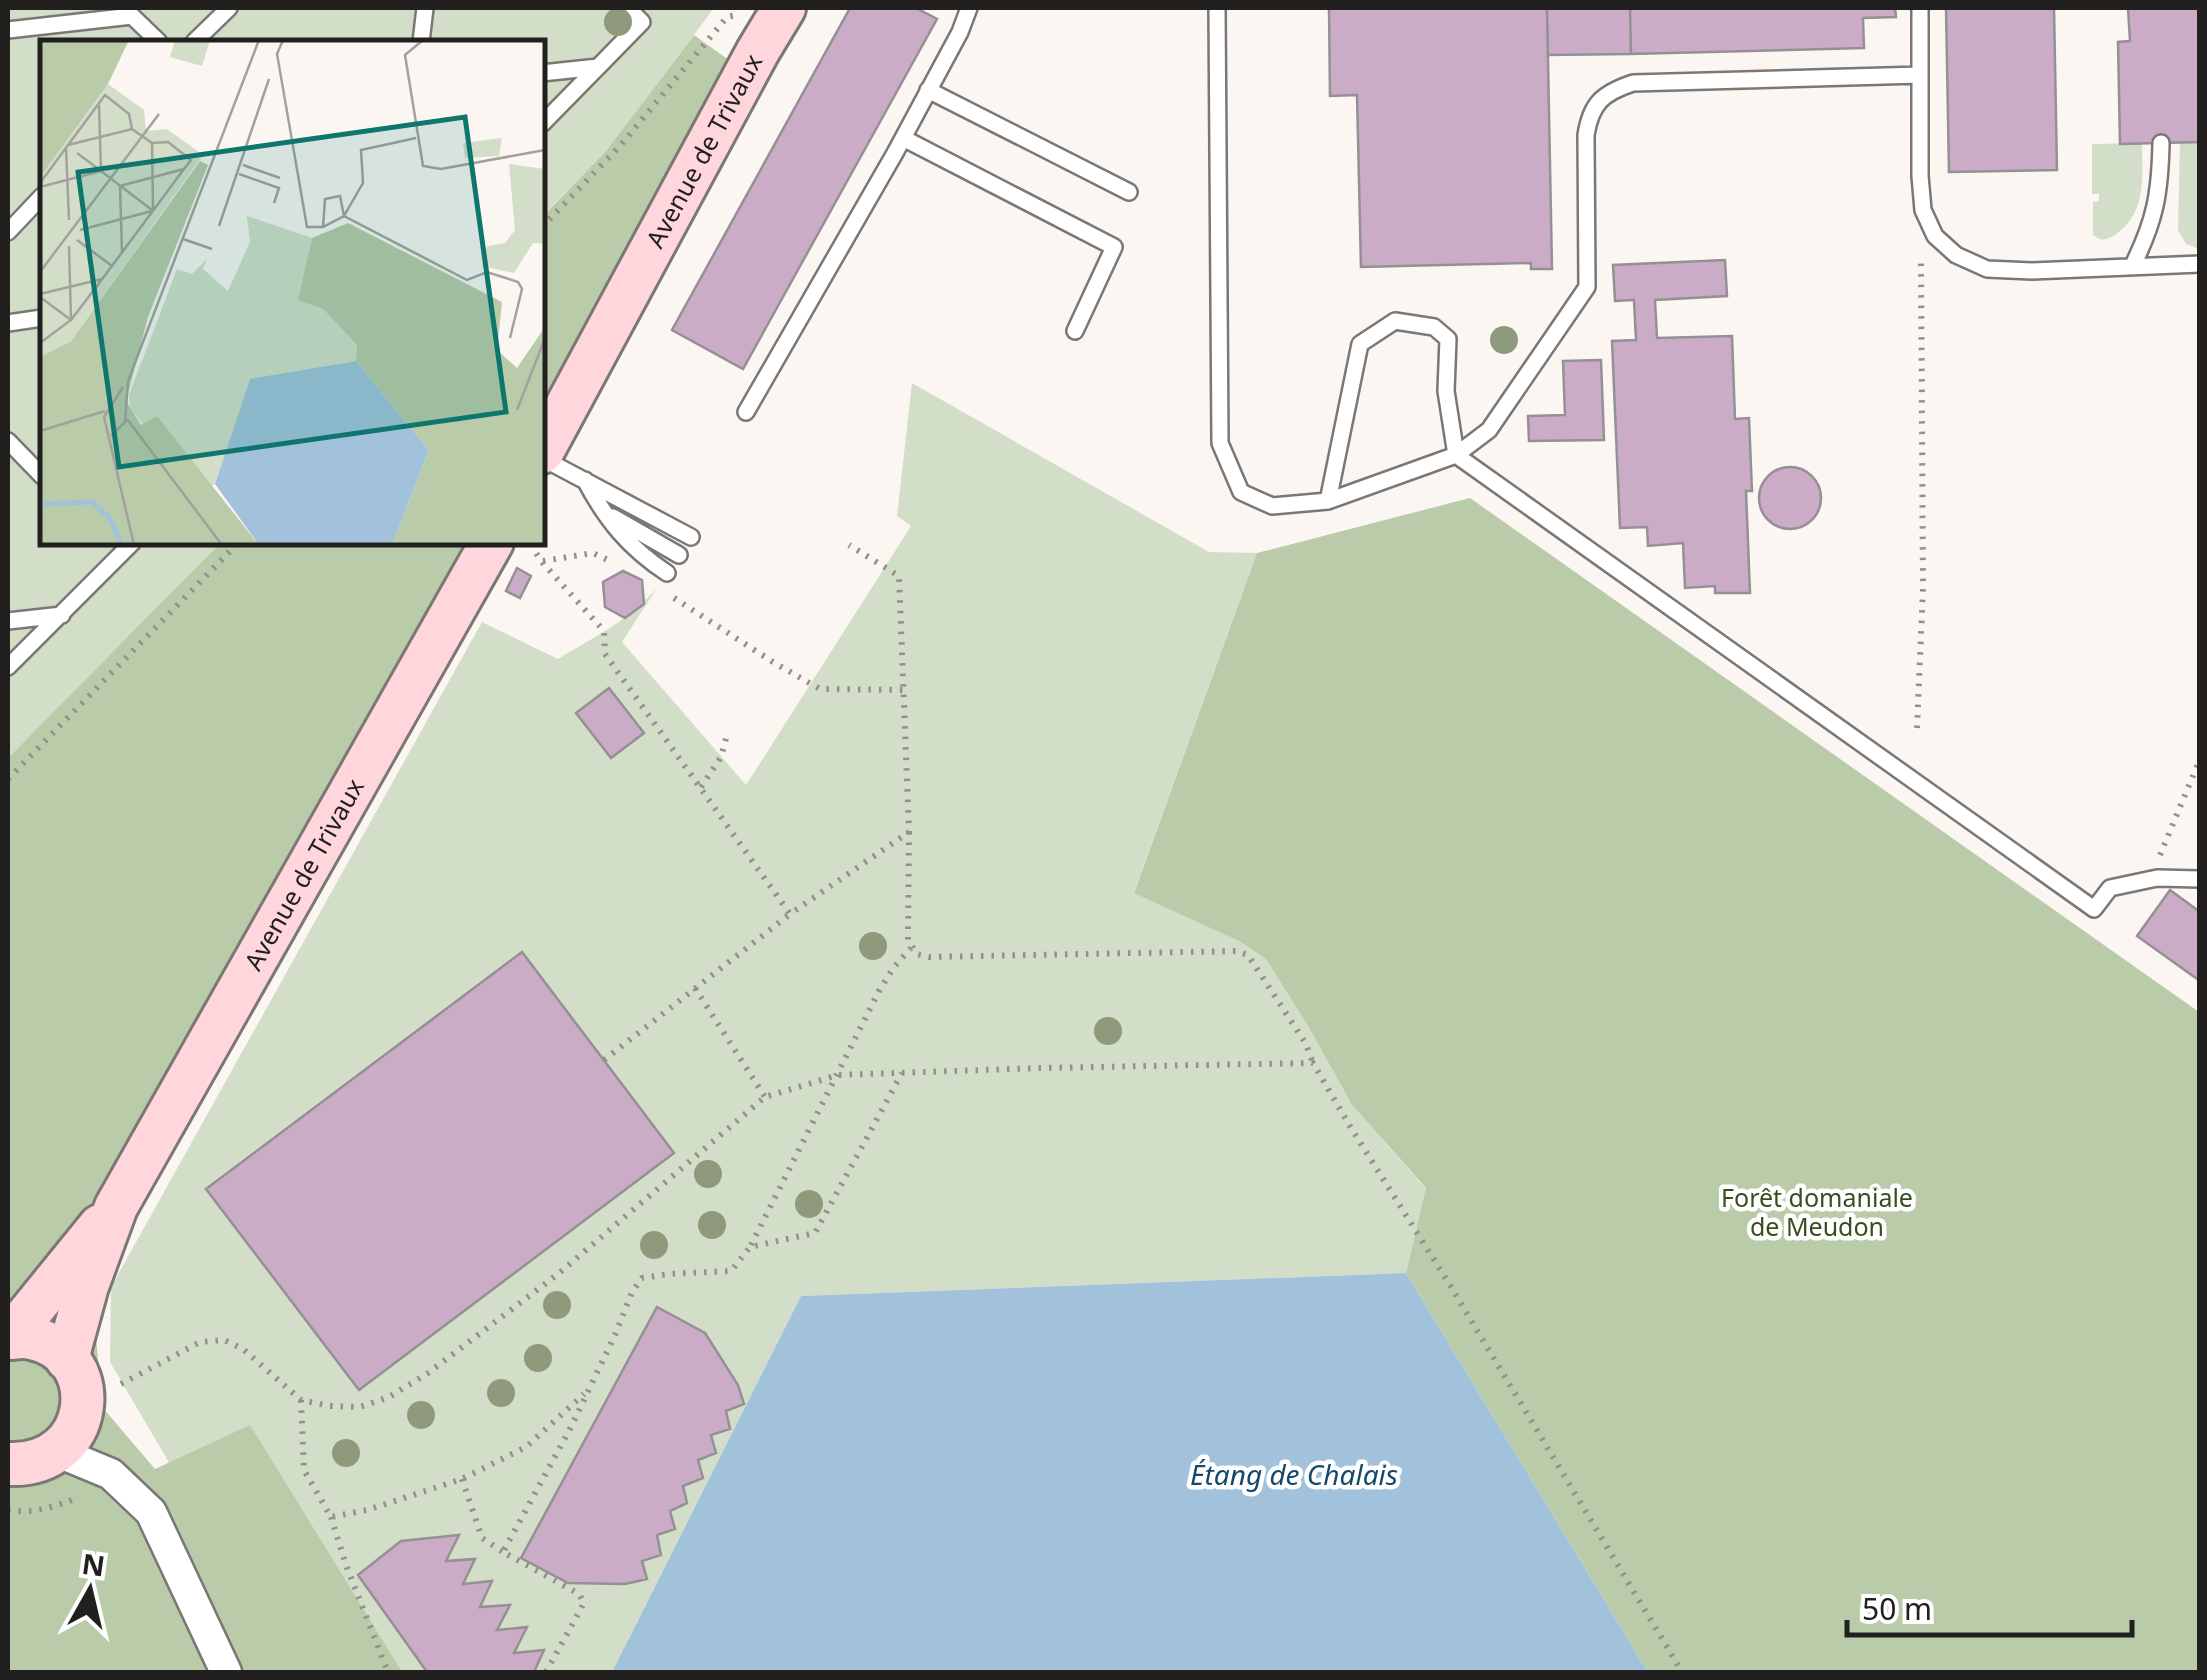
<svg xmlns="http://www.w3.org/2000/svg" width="2207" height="1680" viewBox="0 0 2207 1680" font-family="'Noto Sans',sans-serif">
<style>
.green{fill:#d2dec8}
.forest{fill:#b9cba9}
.water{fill:#a2c2db}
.building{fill:#cbacc6;stroke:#949093;stroke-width:2.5}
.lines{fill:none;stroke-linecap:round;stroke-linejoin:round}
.service-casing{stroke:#7b7774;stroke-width:20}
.minor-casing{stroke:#7b7774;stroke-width:35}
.secondary-casing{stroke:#7b7774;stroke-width:48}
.path{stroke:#93908d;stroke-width:6;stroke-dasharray:2.5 8;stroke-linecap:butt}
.service{stroke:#fff;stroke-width:15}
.minor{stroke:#fff;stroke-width:30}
.secondary{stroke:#fed6dc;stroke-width:42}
.tree{fill:#8f9a7d}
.labels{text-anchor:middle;stroke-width:9;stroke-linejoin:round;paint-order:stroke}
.street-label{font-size:25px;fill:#22201f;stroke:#fff}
.park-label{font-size:25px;fill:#374e1d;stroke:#fff}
.water-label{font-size:28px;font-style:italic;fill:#14496c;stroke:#fff}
.inset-river{fill:none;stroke:#a2c2db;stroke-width:5}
.inset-road{fill:none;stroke:#a4a09e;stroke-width:2.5}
.view{fill:#0f766e;fill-opacity:0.15;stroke:#0f766e;stroke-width:5}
.inset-edge{fill:none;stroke:#22201f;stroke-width:5}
</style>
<rect width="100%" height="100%" fill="#fbf6f2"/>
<!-- green -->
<path class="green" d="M 8,8 L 714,8 L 606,151 L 543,215 L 542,42 L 42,42 L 42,542 L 220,543 L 8,758 Z
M 2180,142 L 2199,142 L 2199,249 L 2186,244 L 2178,230 Z
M 2142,143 C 2142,178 2147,213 2115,235 C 2105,241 2101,241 2093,235 L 2093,202 L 2099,201 L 2099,194 L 2092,194 L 2092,144 Z
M 912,383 L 1209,552 L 1257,553 L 1134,892 L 1239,941 L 1266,959 L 1308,1026 L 1352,1105 L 1426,1189 L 1406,1273 L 801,1296 L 612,1672 L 290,1672 L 218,1546 L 110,1362 L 111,1287 L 482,622 L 558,659 C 592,638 630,620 657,588 L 622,642 L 746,785 L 911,526 L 897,516 Z"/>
<!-- forest -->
<path class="forest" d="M 694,35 L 737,66 L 543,408 L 543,216 L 606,151 Z
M 1470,498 L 2199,1012 L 2199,1672 L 1648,1672 L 1406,1273 L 1426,1188 L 1352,1105 L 1308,1026 L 1266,959 L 1239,941 L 1134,893 L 1257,553 Z
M 220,543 L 466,543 L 283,865 L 208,1015 L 94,1318 L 103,1408 L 155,1469 L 250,1425 L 402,1672 L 8,1672 L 8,758 Z"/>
<!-- water -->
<path class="water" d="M 1406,1273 L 1648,1672 L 612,1672 L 801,1296 Z"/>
<!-- building -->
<path class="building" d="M 850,8 L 916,8 L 937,19 L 743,369 L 672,330 Z
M 1329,8 L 1547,8 L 1552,269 L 1531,269 L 1531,263 L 1361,267 L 1357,95 L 1330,96 Z
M 1547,8 L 1630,8 L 1631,54 L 1548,55 Z
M 1630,8 L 1895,8 L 1896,17 L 1863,18 L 1864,48 L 1631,54 Z
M 1946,8 L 2054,8 L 2057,170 L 1949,172 Z
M 2128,8 L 2200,8 L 2200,142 L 2120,144 L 2118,42 L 2130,41 Z
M 1725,260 L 1727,296 L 1655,300 L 1657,338 L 1732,336 L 1735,419 L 1749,418 L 1752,491 L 1746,491 L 1750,593 L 1715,593 L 1715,586 L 1685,588 L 1683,543 L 1648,546 L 1647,527 L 1620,528 L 1612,341 L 1636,340 L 1634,300 L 1615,301 L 1613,265 Z
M 1601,360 L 1604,440 L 1529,441 L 1528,416 L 1565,415 L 1563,361 Z
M1759 498a31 31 0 1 1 62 0a31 31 0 1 1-62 0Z
M 517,568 L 531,576 L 520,598 L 506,591 Z
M 623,571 L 642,580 L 644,604 L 625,618 L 605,607 L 603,582 Z
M 609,688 L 644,733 L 611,758 L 576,713 Z
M 2170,890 L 2200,912 L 2200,981 L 2137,936 Z
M 522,952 L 674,1153 L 359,1390 L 206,1189 Z
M 657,1307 L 705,1333 L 738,1385 L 744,1404 L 726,1411 L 730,1429 L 711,1435 L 716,1453 L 698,1460 L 703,1478 L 683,1486 L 687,1503 L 670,1511 L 675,1529 L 657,1535 L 661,1555 L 642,1561 L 647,1579 L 625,1584 L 568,1583 L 521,1558 Z
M 459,1535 L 446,1561 L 475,1559 L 463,1584 L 492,1581 L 480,1607 L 510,1605 L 497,1630 L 527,1627 L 514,1653 L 544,1650 L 534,1672 L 427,1672 L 358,1575 L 401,1541 Z"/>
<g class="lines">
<defs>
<path id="service" d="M 1217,8 L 1220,443 L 1241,492 L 1272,506 L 1328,501 L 1456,455 L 1446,391 L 1448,339 L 1434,327 L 1395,321 L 1360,344 L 1328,501
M 1920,8 L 1920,176 L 1923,210 L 1935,236 L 1956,255 L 1987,269 L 2032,271 L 2200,264
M 8,30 L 132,16 L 159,42
M 194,42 L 229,8
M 421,42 L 425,8
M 598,67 L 642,22 L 628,8
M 542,73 L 598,67 L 542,124
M 1920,75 L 1633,83 C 1603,93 1591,103 1586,135 L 1587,287 L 1489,430 L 1456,455 L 2094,909 L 2110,888 L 2157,878 L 2200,879
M 928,90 L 1129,192
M 903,138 L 1114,247 L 1075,331
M 8,232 L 42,196
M 2132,267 C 2155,221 2160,194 2161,143
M 8,323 L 42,318
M 746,412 L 895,153 L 960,32 L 969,8
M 8,441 L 42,476
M 542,458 L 691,537
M 585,480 C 606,520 629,548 667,573
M 613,517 L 679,555
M 8,621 L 62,615
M 8,667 L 133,542"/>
<path id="minor" d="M 58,1452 L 111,1474 L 151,1512 L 226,1672"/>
<g id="secondary">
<path id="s1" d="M 542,452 L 758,51 L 784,8"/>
<path d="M 8,1338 C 15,1338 24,1336 31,1338 C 108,1353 97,1468 8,1464"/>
<path d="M 9,1338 L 100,1226"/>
<path id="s2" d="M 67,1359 L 87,1286 L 116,1207 L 492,542"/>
</g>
</defs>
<!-- service casing -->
<use href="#service" class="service-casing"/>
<!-- minor casing -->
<use href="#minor" class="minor-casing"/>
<!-- secondary casing -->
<use href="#secondary" class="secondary-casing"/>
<!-- path -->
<path class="path" d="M 542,227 L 619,147 L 727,17 L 736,15
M 533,544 L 533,548 L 541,561 L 604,631 L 605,654 L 790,914 L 909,832 L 899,576 L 849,545
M 543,561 L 593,553 L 608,560
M 674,598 L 773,662 L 820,689 L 904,690
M 1917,728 L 1923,589 L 1921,260
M 8,779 L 239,542
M 701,787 L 721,757 L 728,731
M 909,832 L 908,940 L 917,954 L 929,957 L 1236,951 L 1248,955 L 1306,1044 L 1313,1063
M 2160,855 L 2200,759
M 695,988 L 765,1097
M 604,1060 L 790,914
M 751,1245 L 879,991 L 894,967 L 911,948
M 121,1384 L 200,1342 L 224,1340 L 243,1349 L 301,1400 L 330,1406 L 360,1407 L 389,1397 L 428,1373 L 558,1274 L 765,1097 L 838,1075 L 1040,1068 L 1313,1063 L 1351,1128 L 1448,1282 L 1682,1672
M 301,1400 L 304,1470 L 331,1517 L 367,1510 L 462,1479 L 526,1447 L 584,1394
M 462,1479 L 482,1538 L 503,1552
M 8,1510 C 33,1514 55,1507 79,1497
M 331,1517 L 346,1565 L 388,1672
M 546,1672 L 584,1603 L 579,1594 L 503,1552 L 571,1427 L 615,1335 L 632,1292 L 642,1278 L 669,1274 L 731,1271 L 750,1247 L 815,1233 L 902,1073"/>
<!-- service -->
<use href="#service" class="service"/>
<!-- minor -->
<use href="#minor" class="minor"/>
<!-- secondary -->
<use href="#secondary" class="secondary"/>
</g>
<!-- trees -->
<g class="tree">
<circle cx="618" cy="22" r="14"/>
<circle cx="1504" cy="340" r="14"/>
<circle cx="873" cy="946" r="14"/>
<circle cx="1108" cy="1031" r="14"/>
<circle cx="708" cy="1174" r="14"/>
<circle cx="809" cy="1204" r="14"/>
<circle cx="712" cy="1225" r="14"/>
<circle cx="654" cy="1245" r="14"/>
<circle cx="557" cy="1305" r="14"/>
<circle cx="538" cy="1358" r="14"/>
<circle cx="501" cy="1393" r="14"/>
<circle cx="421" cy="1415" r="14"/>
<circle cx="346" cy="1453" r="14"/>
</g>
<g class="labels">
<!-- street labels -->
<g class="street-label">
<text dy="9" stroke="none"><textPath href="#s1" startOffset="342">Avenue de Trivaux</textPath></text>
<text dy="9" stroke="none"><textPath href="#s2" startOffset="542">Avenue de Trivaux</textPath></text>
</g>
<!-- park labels -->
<g class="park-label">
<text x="1817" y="1207">Forêt domaniale<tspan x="1817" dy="29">de Meudon</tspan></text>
</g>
<!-- water labels -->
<g class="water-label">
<text x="1294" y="1485">Étang de Chalais</text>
</g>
</g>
<!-- overview -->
<g transform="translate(40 40)">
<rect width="505" height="505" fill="#fbf6f2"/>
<path d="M 135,0 L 170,0 L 162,26 L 130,17 ZM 68,44 L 104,70 L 106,91 L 127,89 L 163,115 L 31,301 L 0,317 L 0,136 ZM 462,98 L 459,116 L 425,118 L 423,103 ZM 469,124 L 505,129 L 505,204 L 493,203 L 474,233 L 442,226 L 447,206 L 465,203 L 475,190 ZM 207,176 L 272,198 L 259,260 L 283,269 L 317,305 L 316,321 L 210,340 L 175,444 L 158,455 L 90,368 L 89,355 L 137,229 L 152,234 L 167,219 L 163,229 L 188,251 L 210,202 Z" fill="#d2dec8"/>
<path d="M 0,0 L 89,0 L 68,44 L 0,137 ZM 160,121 L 168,125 L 108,277 L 86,361 L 101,385 L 117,376 L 219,505 L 0,505 L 0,317 L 31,301 ZM 308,183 L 462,262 L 457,310 L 477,328 L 505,287 L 505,505 L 352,505 L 389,410 L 316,321 L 317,305 L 283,269 L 258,260 L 272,198 Z" fill="#b9cba9"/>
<path d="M 316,321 L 389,410 L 352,505 L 219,505 L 175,444 L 210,339 Z" fill="#a2c2db"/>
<path class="inset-river" d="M 0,464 L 52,462 L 69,477 L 82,505"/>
<path class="inset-road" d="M 243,0 L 237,14 L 267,187 L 283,187 L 304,176 L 300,156 L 285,159 L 283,187M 383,0 L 365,15 L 383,126 L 401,129 L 505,110M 376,98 L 321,110 L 323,143 L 304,176 L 427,240 L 447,232 L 478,242 L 482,249 L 470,298M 112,103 L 128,102 L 151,120 L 144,129M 28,105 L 92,89 L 112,103 L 113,169M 26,108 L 29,180M 37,113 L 61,131 L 59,65M 203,125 L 240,138M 199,134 L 239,148 L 234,163M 0,143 L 65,55 L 89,74 L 92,89M 0,147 L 61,131 L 112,170M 179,186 L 229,39M 40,190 L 112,171M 143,199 L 172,209M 37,200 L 72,226M 0,232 L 119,74M 0,254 L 62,239M 0,257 L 31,280 L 63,238 L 144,129 L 80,146 L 82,213M 0,303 L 31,280 L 29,206M 83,347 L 64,377 L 94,505M 477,370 L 505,298M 87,379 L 182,505M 0,391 L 65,371M 71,396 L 85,382 L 88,341 L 219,0"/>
<path class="view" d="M 425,77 L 466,372 L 79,427 L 38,132 Z"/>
<rect width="505" height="505" class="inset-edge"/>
</g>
<!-- border -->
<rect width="2207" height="1680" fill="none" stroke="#22201f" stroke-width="20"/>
<!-- north arrow -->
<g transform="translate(90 1590) rotate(8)" stroke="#ffffff" stroke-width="8" paint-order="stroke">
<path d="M0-8L18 38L0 25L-18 38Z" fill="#22201f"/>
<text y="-15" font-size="28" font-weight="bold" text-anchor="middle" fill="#22201f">N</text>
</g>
<!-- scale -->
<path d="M1847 1620v15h285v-15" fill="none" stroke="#22201f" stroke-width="5"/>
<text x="1862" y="1620" font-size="30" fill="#22201f" stroke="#ffffff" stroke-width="8" paint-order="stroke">50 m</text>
</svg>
